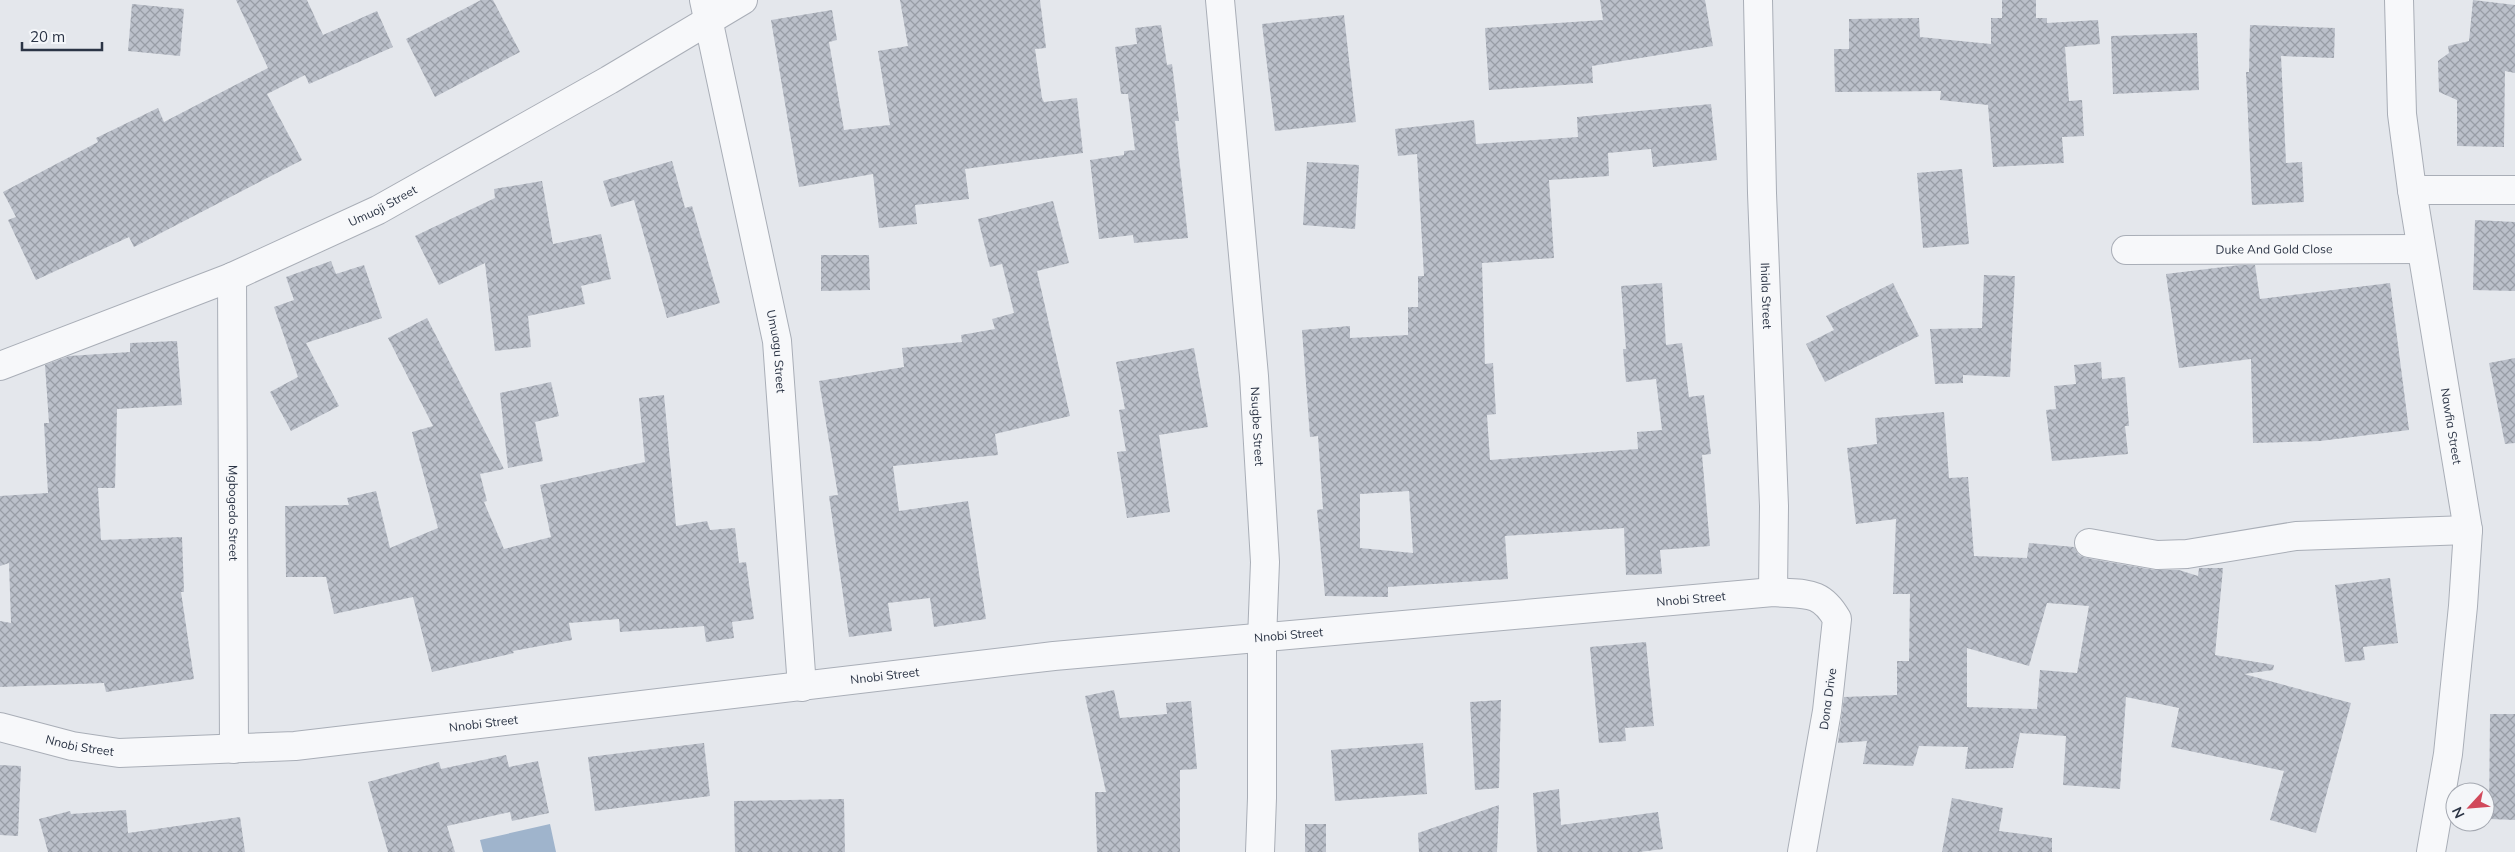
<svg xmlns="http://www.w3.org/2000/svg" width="2515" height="852" viewBox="0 0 2515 852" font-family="Mulish,sans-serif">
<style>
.water{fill:#9fb4cc}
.building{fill:url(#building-cross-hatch);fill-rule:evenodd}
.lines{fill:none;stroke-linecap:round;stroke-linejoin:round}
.minor-casing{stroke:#a9aeb7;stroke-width:30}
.minor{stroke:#f7f8fa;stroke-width:28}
.labels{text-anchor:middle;stroke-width:4;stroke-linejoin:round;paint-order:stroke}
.street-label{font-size:12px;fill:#2b3445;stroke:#f4f6f9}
</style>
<defs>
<pattern id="building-cross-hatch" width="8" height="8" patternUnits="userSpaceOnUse" patternTransform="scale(1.25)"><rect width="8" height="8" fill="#bbc0ca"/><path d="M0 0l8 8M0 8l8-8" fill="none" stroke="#989da6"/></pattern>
</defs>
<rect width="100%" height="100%" fill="#e4e7ec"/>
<!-- water -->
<path class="water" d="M 550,824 L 556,852 L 483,852 L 480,840 Z"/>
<!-- building -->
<path class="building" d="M 236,0 L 307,0 L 323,35 L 377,11 L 393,47 L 309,84 L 305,75 L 267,94 L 302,160 L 134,247 L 129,237 L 36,280 L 8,220 L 16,217 L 3,192 L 98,142 L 96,138 L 158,108 L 164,122 L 268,68 Z
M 481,0 L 493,0 L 520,52 L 435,97 L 406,39 Z
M 900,0 L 1040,0 L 1046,48 L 1035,49 L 1042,98 L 1044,102 L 1077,98 L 1083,153 L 965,169 L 969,199 L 915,205 L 917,224 L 879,228 L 873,174 L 799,187 L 771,20 L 832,10 L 837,40 L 829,42 L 844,130 L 890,125 L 878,51 L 908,46 Z
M 1600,0 L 1705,0 L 1713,46 L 1592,66 L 1593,83 L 1489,90 L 1485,28 L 1603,20 Z
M 2002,0 L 2036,0 L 2036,18 L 2047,18 L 2047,23 L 2098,20 L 2100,44 L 2065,47 L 2069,101 L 2082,100 L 2084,136 L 2062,137 L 2064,163 L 1993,167 L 1988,105 L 1940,100 L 1941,91 L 1835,92 L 1834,49 L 1849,49 L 1849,19 L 1919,18 L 1920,37 L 1991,44 L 1991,18 L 2002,18 Z
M 2473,0 L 2515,5 L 2515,73 L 2505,71 L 2504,147 L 2457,146 L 2457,100 L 2439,92 L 2438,61 L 2449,53 L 2448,46 L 2469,41 Z
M 132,4 L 184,9 L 180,56 L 128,51 Z
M 1344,15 L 1356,122 L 1275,131 L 1262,24 Z
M 1161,25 L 1167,65 L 1172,64 L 1179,121 L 1175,121 L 1188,238 L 1134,243 L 1133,235 L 1099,239 L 1090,160 L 1124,155 L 1124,151 L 1135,150 L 1128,94 L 1121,94 L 1115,47 L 1137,44 L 1135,28 Z
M 2250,25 L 2335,28 L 2334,58 L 2281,56 L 2286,163 L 2302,162 L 2304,202 L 2252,205 L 2246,72 L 2249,72 Z
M 2197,33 L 2199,90 L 2113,94 L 2111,36 Z
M 1711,104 L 1717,160 L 1653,167 L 1651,149 L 1608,153 L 1609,176 L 1549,180 L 1554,258 L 1482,263 L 1485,364 L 1493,363 L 1496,414 L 1487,415 L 1490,460 L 1638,449 L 1637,432 L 1662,430 L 1656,379 L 1626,382 L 1623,349 L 1626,349 L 1621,286 L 1662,283 L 1666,345 L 1682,343 L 1689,397 L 1704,395 L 1711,454 L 1702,455 L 1710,546 L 1660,550 L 1662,574 L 1626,575 L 1624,528 L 1505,536 L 1508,579 L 1388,587 L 1388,597 L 1325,596 L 1317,510 L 1323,509 L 1318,436 L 1310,437 L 1302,330 L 1350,326 L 1350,338 L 1408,335 L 1408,307 L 1418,307 L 1418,276 L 1424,276 L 1417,154 L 1398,156 L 1395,129 L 1474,120 L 1476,144 L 1578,137 L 1577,117 ZM 1409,491 L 1413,553 L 1360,548 L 1360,494 Z
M 672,161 L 685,208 L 692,206 L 720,303 L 667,318 L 634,200 L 611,207 L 603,181 Z
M 1307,162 L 1359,165 L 1355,229 L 1303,225 Z
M 1962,169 L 1969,244 L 1923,248 L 1917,173 Z
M 542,181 L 553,244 L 601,234 L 611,279 L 581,286 L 585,304 L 528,316 L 531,347 L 495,351 L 485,263 L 439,285 L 415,236 L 495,198 L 494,189 Z
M 1053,201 L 1069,263 L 1037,271 L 1070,416 L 995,434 L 998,455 L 893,466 L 899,511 L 968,501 L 986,619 L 934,627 L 930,598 L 888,603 L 892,631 L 849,637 L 829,496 L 838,495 L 819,381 L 904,367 L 902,348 L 962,342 L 961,335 L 995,329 L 992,319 L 1014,313 L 1002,264 L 990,267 L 978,219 Z
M 2475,220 L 2515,222 L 2515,291 L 2473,290 Z
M 821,255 L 869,255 L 870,290 L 821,291 Z
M 331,261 L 336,274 L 364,265 L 382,318 L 306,343 L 339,406 L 291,431 L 270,392 L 298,377 L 274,307 L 294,300 L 286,277 Z
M 2240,265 L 2255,265 L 2260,299 L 2390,283 L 2409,430 L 2320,441 L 2253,443 L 2251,359 L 2179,368 L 2166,274 Z
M 1984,275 L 2015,276 L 2010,377 L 1963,375 L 1963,383 L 1935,384 L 1930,329 L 1982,328 Z
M 1893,283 L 1919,336 L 1825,382 L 1806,344 L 1834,330 L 1826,316 Z
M 427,318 L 504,469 L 480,474 L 487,501 L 484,502 L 504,549 L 551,537 L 540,485 L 645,462 L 639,398 L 664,395 L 676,526 L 707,521 L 710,530 L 735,528 L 739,563 L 746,562 L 754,619 L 732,622 L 734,638 L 706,642 L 704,626 L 620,632 L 619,619 L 569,623 L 572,640 L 513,651 L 514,653 L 432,672 L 413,597 L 334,614 L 326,577 L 286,577 L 285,506 L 349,505 L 347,498 L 376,491 L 390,548 L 438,528 L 412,432 L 433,426 L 388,338 Z
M 177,341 L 182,405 L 117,409 L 115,488 L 98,488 L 101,540 L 182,537 L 184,592 L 181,592 L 194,679 L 106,692 L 104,683 L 0,687 L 0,621 L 11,623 L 9,563 L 0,566 L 0,496 L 48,493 L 44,423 L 49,423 L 45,365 L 69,356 L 130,352 L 130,343 Z
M 1194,348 L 1208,427 L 1159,435 L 1170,512 L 1127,518 L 1117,452 L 1126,451 L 1119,410 L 1125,409 L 1116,362 Z
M 2515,358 L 2515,443 L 2505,444 L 2489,363 Z
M 2101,362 L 2102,379 L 2125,377 L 2129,426 L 2125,426 L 2128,454 L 2052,461 L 2046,410 L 2056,409 L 2054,386 L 2076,384 L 2074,365 Z
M 551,382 L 559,416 L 535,422 L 543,461 L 508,468 L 500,393 Z
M 1944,412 L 1949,478 L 1968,477 L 1974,556 L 2027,558 L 2029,543 L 2074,547 L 2079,555 L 2086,558 L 2154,570 L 2179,570 L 2198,576 L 2199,568 L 2223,568 L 2215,655 L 2274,665 L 2273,670 L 2244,674 L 2351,703 L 2316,833 L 2270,820 L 2284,771 L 2171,747 L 2179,708 L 2126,697 L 2120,789 L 2063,785 L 2066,736 L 2020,733 L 2013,768 L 1965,769 L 1968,747 L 1919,746 L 1913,766 L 1863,764 L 1867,741 L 1838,743 L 1844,697 L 1897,695 L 1897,661 L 1909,661 L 1910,594 L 1893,594 L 1896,519 L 1856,524 L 1847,448 L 1877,444 L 1875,418 ZM 2047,603 L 2089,606 L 2077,673 L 2040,670 L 2037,709 L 1967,707 L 1967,648 L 2029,666 Z
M 2390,578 L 2398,643 L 2363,647 L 2365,660 L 2345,662 L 2335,585 Z
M 1646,642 L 1654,726 L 1625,728 L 1626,741 L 1599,743 L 1590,647 Z
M 1114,690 L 1120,718 L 1167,714 L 1166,703 L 1191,701 L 1197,769 L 1180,770 L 1180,852 L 1097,852 L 1095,792 L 1106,792 L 1085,696 Z
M 1501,700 L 1499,788 L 1475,790 L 1470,702 Z
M 2490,714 L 2515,714 L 2515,820 L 2489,819 Z
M 704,743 L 710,796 L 595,811 L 588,757 Z
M 1423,743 L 1427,794 L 1335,801 L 1331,750 Z
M 506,755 L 509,767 L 538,761 L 549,813 L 512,821 L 510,812 L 447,826 L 455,852 L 388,852 L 368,782 L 439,762 L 441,769 Z
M 0,765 L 21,766 L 18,836 L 0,835 Z
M 1559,789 L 1561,825 L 1658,812 L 1663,849 L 1639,852 L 1537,852 L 1533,793 Z
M 1952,798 L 2003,808 L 1999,831 L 2052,838 L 2052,852 L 1942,852 Z
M 844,799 L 845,852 L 735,852 L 734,801 Z
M 1499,805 L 1497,852 L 1419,852 L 1418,833 Z
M 126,810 L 128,833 L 240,817 L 245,852 L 48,852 L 39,819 L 70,811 L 71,814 Z
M 1305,824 L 1326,824 L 1326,852 L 1305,852 Z"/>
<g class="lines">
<defs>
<g id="minor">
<path id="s1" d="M 704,0 L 777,341 L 802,687"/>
<path id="s2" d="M 1220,0 L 1254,376 L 1265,562 L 1262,639 L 1262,798 L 1260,852"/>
<path id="s3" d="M 1758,0 L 1762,193 L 1774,506 L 1773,592"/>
<path id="s4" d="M 2399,0 L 2402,114 L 2412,190 L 2468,530 L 2463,606 L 2448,754 L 2431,852"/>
<path d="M 2412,190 L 2515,190"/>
<path id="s5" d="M 2126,250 L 2420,249"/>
<path id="s6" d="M 232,277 L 234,749"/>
<path id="s7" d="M 0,366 L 232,277 L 378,210 L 609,80 L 743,0"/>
<path d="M 2089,543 L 2157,555 L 2187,554 L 2296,536 L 2468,530"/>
<path id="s8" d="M 0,727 L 72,746 L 119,753 L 295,746 L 1054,656 L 1773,592 C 1804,595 1820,589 1837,619 L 1827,711 L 1802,852"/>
</g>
</defs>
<!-- minor casing -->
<use href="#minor" class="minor-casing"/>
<!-- minor -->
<use href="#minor" class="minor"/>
</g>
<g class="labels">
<!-- street labels -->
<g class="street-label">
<text dy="4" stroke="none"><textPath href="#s7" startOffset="415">Umuoji Street</textPath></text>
<text dy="4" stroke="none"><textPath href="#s5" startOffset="148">Duke And Gold Close</textPath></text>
<text dy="4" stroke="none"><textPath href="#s3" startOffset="296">Ihiala Street</textPath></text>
<text dy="4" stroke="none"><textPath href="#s1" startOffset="359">Umuagu Street</textPath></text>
<text dy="4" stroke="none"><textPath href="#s2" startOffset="428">Nsugbe Street</textPath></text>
<text dy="4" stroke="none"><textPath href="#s4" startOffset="430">Nawfia Street</textPath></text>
<text dy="4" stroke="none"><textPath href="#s6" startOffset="236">Mgbogedo Street</textPath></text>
<text dy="4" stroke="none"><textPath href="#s8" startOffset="1702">Nnobi Street</textPath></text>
<text dy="4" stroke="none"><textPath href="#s8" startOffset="1298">Nnobi Street</textPath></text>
<text dy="4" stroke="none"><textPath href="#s8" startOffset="892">Nnobi Street</textPath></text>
<text transform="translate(1828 699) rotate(-82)" y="4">Dona Drive</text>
<text dy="4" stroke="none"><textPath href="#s8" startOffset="488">Nnobi Street</textPath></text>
<text dy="4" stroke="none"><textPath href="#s8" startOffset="82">Nnobi Street</textPath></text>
</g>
</g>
<!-- north arrow -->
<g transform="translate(2470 807) rotate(244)"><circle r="24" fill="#f4f6f9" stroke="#a4a8b1"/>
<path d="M0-4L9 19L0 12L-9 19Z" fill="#d1495b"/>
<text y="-8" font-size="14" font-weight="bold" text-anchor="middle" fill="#2b3445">N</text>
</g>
<!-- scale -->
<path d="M22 42v8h80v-8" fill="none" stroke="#2b3445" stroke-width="2.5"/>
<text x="30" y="42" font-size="15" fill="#2b3445" stroke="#f4f6f9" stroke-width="4" paint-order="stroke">20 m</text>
</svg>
